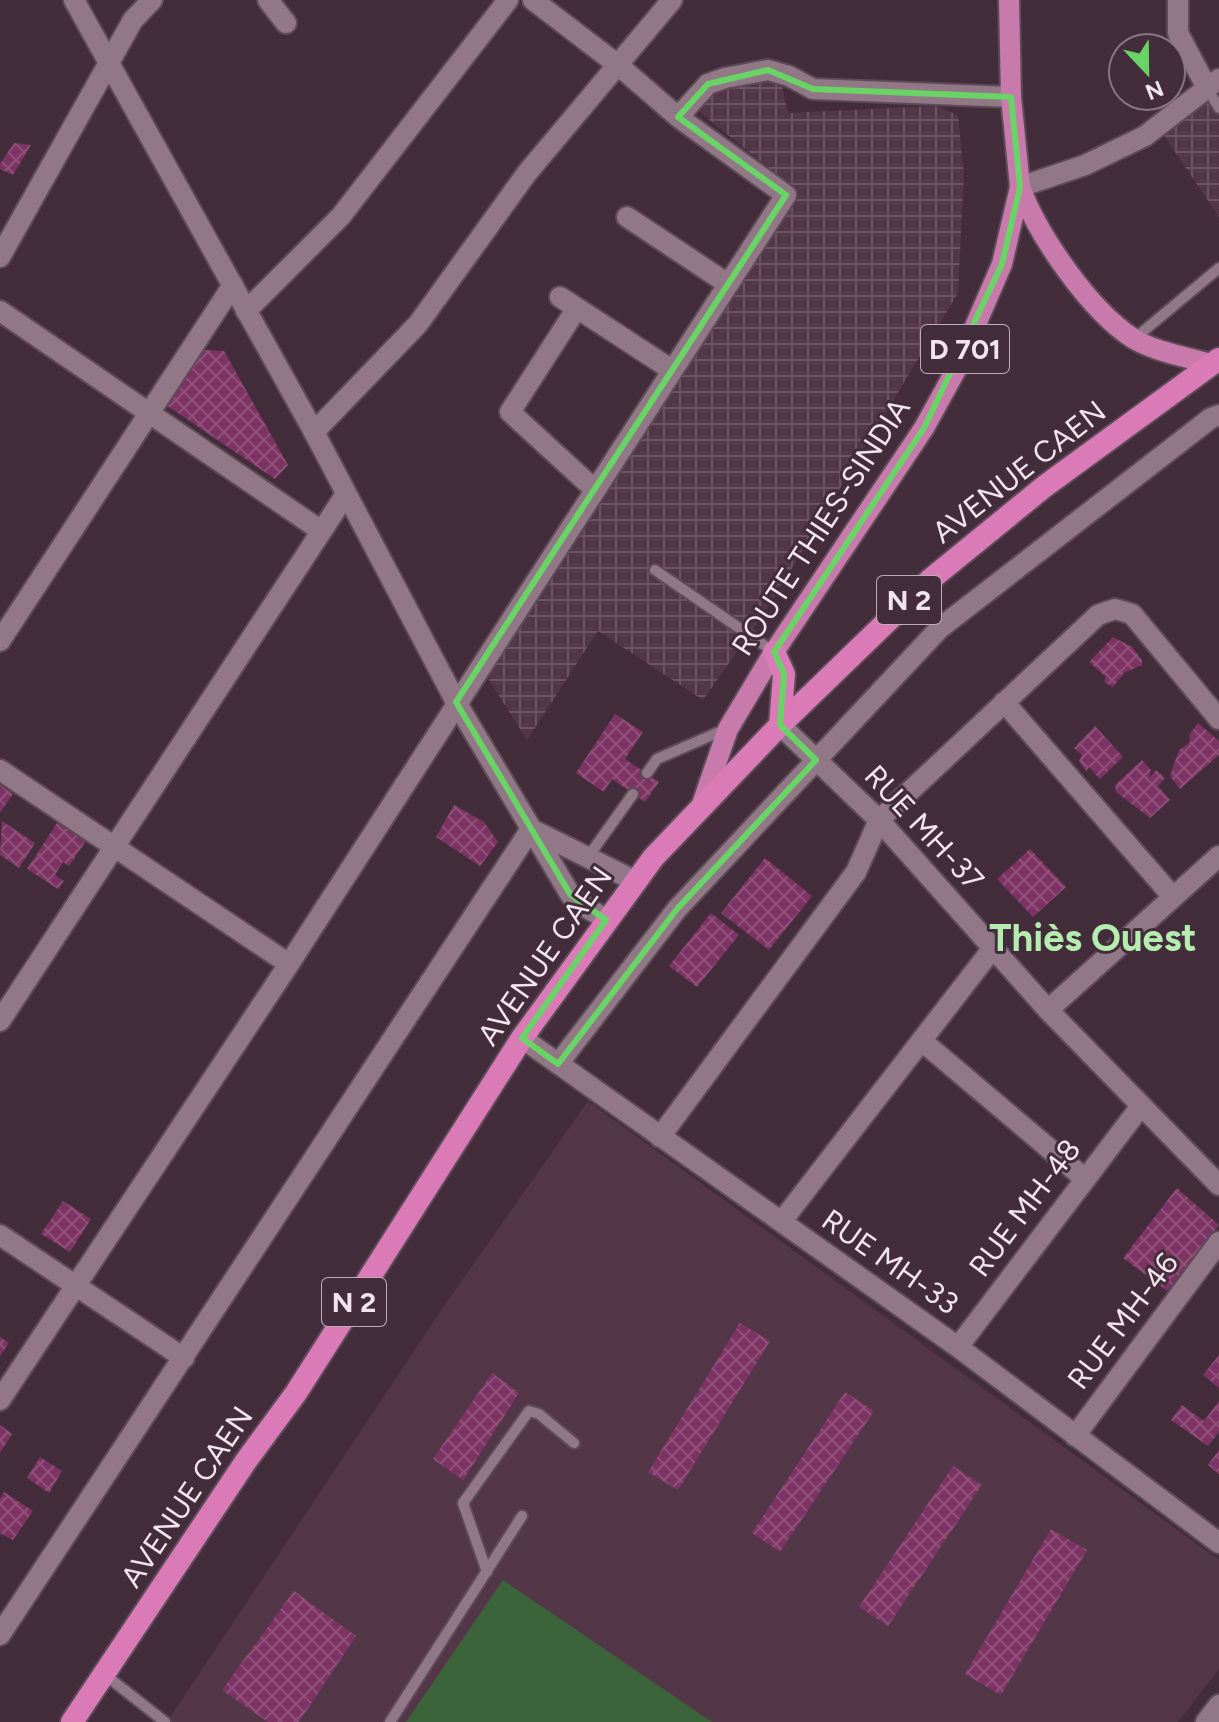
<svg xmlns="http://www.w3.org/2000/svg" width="1219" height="1722" viewBox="0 0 1219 1722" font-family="Figtree,sans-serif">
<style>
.built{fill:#533748}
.industrial{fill:url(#industrial-grid)}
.pitch{fill:#3c643a}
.building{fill:url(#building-cross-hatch)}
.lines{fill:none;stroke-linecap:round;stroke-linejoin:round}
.service-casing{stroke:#5d4b57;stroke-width:14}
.minor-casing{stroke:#5d4b57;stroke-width:24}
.secondary-casing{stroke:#5d4b57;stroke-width:24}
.primary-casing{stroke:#5d4b57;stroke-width:24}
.trunk-casing{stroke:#5d4b57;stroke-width:26}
.service{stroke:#927887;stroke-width:10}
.minor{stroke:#927887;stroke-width:20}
.secondary{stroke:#927887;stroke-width:20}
.primary{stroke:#c87aac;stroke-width:20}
.trunk{stroke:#da7bb8;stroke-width:22}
.marked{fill:none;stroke:#68d465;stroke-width:6;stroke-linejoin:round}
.labels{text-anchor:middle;stroke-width:6;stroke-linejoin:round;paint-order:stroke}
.shield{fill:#432d3b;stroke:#beadb7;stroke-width:2}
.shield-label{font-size:28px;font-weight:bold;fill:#f2e4ec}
.street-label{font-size:30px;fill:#f2e4ec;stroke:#432d3b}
.district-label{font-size:38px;font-weight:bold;fill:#b5edb1;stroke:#432d3b}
</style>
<defs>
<pattern id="industrial-grid" width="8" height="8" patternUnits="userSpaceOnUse" patternTransform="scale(2)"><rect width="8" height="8" fill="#533748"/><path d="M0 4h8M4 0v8" fill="none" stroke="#6c5463"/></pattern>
<pattern id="building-cross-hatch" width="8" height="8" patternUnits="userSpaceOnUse" patternTransform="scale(2)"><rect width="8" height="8" fill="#7d3364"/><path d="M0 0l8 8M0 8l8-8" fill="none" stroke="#90507a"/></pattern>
</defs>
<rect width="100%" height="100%" fill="#432d3b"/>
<!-- built -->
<path class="built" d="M 588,1101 L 1219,1560 L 1219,1669 L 1178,1722 L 167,1722 L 442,1309 Z"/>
<!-- industrial -->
<path class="industrial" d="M 1219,71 L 1219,217 L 1154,121 Z
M 781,81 L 788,113 L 935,106 L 958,115 L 964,174 L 958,293 L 769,606 L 703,700 L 598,631 L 527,740 L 489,680 L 491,666 L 588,509 L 797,191 L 697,110 L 708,87 Z"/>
<!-- pitch -->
<path class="pitch" d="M 503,1580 L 712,1722 L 406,1722 Z"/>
<!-- building -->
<path class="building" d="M 14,143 L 31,145 L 13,175 L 0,169 L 0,164 Z
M 204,350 L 224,351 L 288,465 L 275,479 L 166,405 Z
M 1113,637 L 1132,647 L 1142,660 L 1142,665 L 1124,673 L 1113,687 L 1104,682 L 1106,677 L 1089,662 Z
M 615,714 L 643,732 L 625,759 L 659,782 L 645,802 L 612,779 L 604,792 L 576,773 Z
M 1198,723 L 1219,741 L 1219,755 L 1180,789 L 1170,776 L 1179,750 L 1190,742 L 1189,735 Z
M 1095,726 L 1123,757 L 1100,779 L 1089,767 L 1086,771 L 1079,761 L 1082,755 L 1074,748 Z
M 1142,760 L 1151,770 L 1149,778 L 1156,770 L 1165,778 L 1158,786 L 1170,800 L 1150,818 L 1116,792 L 1115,785 Z
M 0,785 L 13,794 L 0,813 Z
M 454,805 L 484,822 L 498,842 L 480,866 L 436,837 Z
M 2,821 L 35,843 L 19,868 L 0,855 Z
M 57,823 L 86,841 L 69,866 L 63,862 L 55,875 L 64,881 L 58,889 L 27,869 Z
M 1030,849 L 1066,887 L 1033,917 L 997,879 Z
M 765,858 L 812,896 L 769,950 L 721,913 Z
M 711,913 L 739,935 L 697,987 L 669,966 Z
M 1177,1188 L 1219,1225 L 1167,1291 L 1123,1258 Z
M 63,1201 L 91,1219 L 70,1252 L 41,1234 Z
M 740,1323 L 770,1341 L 678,1490 L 648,1472 Z
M 0,1337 L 9,1343 L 0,1356 Z
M 1219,1355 L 1219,1388 L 1203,1375 Z
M 492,1373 L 519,1393 L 463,1480 L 433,1459 Z
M 845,1392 L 874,1411 L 780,1552 L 752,1533 Z
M 1219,1401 L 1219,1432 L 1208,1446 L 1171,1420 L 1182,1405 L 1204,1421 Z
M 0,1425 L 12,1434 L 0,1453 Z
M 1219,1450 L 1219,1474 L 1208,1465 Z
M 40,1457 L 62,1471 L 49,1493 L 27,1478 Z
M 953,1466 L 982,1485 L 888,1626 L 859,1607 Z
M 4,1492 L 33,1511 L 13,1540 L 0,1533 L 0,1499 Z
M 1051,1529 L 1087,1550 L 1001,1695 L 965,1674 Z
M 294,1591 L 356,1636 L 299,1722 L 268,1722 L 222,1690 Z"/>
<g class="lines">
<defs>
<path id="service" d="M 1207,88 L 1219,108
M 1134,339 L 1219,268
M 655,570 L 774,652
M 647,773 L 657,759 L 726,729
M 588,857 L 633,794
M 487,1572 L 463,1503 L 529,1411 L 539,1414 L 574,1443
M 104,1674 L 165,1722
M 390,1722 L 522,1516"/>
<path id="minor" d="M 268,0 L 286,23
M 1178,0 L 1178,33 L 1207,88
M 678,117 L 708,84 L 725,78 L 768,70 L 789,76 L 813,89 L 1011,97
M 1020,187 L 1085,165 L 1145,136 L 1219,79
M 627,217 L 728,284
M 0,257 L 133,20 L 152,0
M 560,297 L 672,370
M 577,308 L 510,412 L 594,489
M 0,311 L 320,530
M 246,311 L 341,216 L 508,0
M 314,432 L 418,324 L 527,173 L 672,0
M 0,641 L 233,285
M 1004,702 L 1173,897
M 780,725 L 879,820 L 1048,1010 L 1219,1185
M 0,770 L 289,964
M 1048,1010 L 1219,856
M 0,1021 L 346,494
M 522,1038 L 958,1347 L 1219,1543
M 922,1041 L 1084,1178
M 558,1064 L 677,909 L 940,628 L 1211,418 L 1219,415
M 660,1137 L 856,872 L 879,820 L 1098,615 L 1115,609 L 1132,614 L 1219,719
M 782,1221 L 993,948
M 0,1235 L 184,1358
M 958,1347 L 1141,1106
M 0,1400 L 289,964 L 786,195 L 678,117 L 618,65 L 533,0
M 1075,1436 L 1219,1242
M 0,1635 L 531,829
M 1206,1722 L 1219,1705"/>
<path id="secondary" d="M 74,0 L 314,432 L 456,702 L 570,894 L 575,901 L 606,919
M 531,829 L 635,881"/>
<path id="primary" d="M 1020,187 C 1038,236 1090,311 1134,339 C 1156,352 1187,357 1211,364
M 702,804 L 728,729 L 774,652 L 924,428 L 957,368 L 1002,264 L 1020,187 L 1011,97 L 1009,0"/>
<path id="trunk" d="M 774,652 L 784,674 L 780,725
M 72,1722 L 246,1461 L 296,1393 L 522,1038 L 653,858 L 780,725 L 931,579 L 1045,486 L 1219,359"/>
</defs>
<!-- service casing -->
<use href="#service" class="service-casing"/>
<!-- minor casing -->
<use href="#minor" class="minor-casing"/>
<!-- secondary casing -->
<use href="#secondary" class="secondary-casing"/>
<!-- primary casing -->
<use href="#primary" class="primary-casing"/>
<!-- trunk casing -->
<use href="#trunk" class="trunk-casing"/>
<!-- service -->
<use href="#service" class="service"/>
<!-- minor -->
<use href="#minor" class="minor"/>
<!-- secondary -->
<use href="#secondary" class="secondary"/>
<!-- primary -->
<use href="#primary" class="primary"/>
<!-- trunk -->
<use href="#trunk" class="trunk"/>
</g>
<!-- marked area -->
<path class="marked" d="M 768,70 L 813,89 L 1011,97 L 1020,187 L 1002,264 L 924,428 L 774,652 L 784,674 L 780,725 L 816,760 L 677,909 L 558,1064 L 522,1038 L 606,920 L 570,894 L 456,702 L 786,195 L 678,117 L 708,84 Z"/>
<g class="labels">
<!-- shield labels -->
<g class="shield">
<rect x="921" y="325" width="88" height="48" rx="6"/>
<rect x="877" y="576" width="64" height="48" rx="6"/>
<rect x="322" y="1278" width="64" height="48" rx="6"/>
</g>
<g class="shield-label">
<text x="965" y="359">D 701</text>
<text x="909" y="610">N 2</text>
<text x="354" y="1312">N 2</text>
</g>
<!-- street labels -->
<g class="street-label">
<text transform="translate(1019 472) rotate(-38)" y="10">AVENUE CAEN</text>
<text transform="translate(821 527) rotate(-57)" y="10">ROUTE THIES-SINDIA</text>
<text transform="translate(924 828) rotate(47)" y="10">RUE MH-37</text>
<text transform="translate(545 956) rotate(-55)" y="10">AVENUE CAEN</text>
<text transform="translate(1025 1208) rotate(-53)" y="10">RUE MH-48</text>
<text transform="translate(890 1262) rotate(35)" y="10">RUE MH-33</text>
<text transform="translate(1123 1321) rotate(-53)" y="10">RUE MH-46</text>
<text transform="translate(187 1497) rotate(-56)" y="10">AVENUE CAEN</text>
</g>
<!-- district labels -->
<g class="district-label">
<text x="1093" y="951">Thiès Ouest</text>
</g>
</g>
<!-- north arrow -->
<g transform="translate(1147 72) rotate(158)"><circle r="38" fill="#432d3b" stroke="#897682" stroke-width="2"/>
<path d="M0-6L14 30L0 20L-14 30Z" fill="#68d465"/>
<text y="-12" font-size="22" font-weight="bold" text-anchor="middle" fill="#f2e4ec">N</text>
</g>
</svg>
